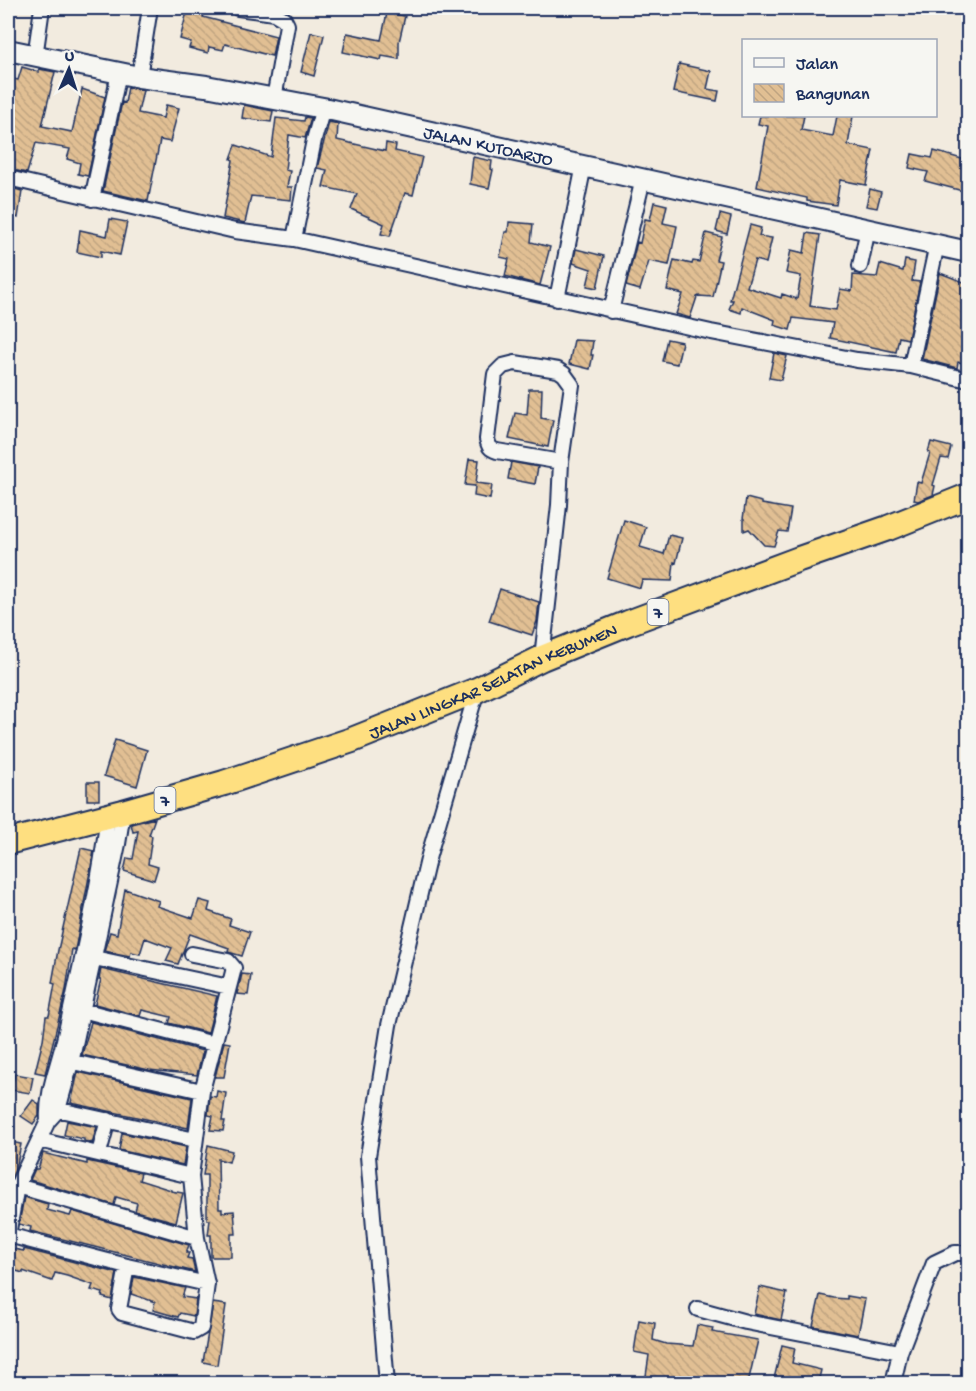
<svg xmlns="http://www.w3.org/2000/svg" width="976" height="1391" viewBox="0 0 976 1391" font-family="'Gochi Hand',sans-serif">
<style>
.building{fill:url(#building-back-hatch);stroke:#1b2f5e;stroke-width:1.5}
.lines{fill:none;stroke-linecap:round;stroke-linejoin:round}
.minor-casing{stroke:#1b2f5e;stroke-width:18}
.secondary-casing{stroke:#1b2f5e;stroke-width:24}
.trunk-casing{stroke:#1b2f5e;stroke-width:28}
.minor{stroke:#f6f6f2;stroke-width:14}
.secondary{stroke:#f6f6f2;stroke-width:20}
.trunk{stroke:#fedf80;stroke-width:24}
.rail{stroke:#1b2f5e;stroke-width:4;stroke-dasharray:9 4.5;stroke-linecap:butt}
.labels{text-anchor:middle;stroke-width:4.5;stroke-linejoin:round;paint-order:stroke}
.shield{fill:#f6f6f2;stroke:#5d6b8a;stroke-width:1.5}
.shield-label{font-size:16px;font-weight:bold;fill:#1b2f5e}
.street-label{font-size:18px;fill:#1b2f5e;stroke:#f6f6f2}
</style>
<defs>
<pattern id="building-back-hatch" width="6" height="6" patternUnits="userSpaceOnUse" patternTransform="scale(1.5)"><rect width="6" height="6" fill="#e1bf93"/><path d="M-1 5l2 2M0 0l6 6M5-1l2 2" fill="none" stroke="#c0a481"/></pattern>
</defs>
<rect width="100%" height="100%" fill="#f2ebdf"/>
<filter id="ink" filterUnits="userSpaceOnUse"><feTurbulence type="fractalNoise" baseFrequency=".0167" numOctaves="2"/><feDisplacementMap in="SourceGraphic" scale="12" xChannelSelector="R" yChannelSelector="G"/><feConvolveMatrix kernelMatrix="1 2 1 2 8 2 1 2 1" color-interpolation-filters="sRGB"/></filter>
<g filter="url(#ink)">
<!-- building -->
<path class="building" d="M 188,8 L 206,8 L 203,17 L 276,36 L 272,56 L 225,44 L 223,50 L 209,47 L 208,53 L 189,48 L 191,42 L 180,39 Z
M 387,13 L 405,16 L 399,42 L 399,59 L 382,56 L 381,60 L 343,52 L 347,33 L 381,40 Z
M 311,32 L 324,35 L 314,76 L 301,72 Z
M 679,64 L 711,71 L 707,89 L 719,91 L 717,101 L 673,92 Z
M 22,67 L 39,72 L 39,69 L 55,72 L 42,126 L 72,132 L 82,89 L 105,97 L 88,176 L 78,174 L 80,163 L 67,159 L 70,149 L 36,143 L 27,173 L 8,169 L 8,78 L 18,80 Z
M 128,87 L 143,90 L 138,113 L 163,118 L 166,105 L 179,108 L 170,142 L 160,140 L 148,201 L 103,191 L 122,102 L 125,103 Z
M 244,105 L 273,111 L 271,122 L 242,118 Z
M 760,116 L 804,116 L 801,130 L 833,136 L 837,116 L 853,116 L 848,145 L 873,150 L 866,185 L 840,180 L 836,205 L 807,201 L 807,198 L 757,187 L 768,126 L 758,124 Z
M 305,117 L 311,118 L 305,138 L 289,135 L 285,170 L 290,171 L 287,187 L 292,187 L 291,200 L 251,196 L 245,223 L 223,218 L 233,160 L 231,159 L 236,145 L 271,157 L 276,118 L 304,121 Z
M 329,122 L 338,124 L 337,140 L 385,151 L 386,143 L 396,145 L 395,151 L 422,157 L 413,195 L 405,193 L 390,236 L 381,234 L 384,224 L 351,209 L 357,194 L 323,187 L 327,170 L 317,168 Z
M 934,151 L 969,161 L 969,170 L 963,191 L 925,181 L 928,172 L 909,168 L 912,154 L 932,158 Z
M 473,157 L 492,161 L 491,169 L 493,170 L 489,188 L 470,184 Z
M 8,187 L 22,191 L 18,218 L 8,214 Z
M 870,189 L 881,192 L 877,208 L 866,206 Z
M 654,202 L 667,205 L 663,223 L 677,226 L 669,265 L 649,261 L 640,290 L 626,286 L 637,242 L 640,243 L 645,219 L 650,220 Z
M 720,214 L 731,217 L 727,234 L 716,231 Z
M 110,219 L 127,222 L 120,255 L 101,251 L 101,257 L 77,252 L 80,230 L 107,236 Z
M 509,222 L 533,224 L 531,242 L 550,247 L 540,285 L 505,276 L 509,259 L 500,257 L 505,232 L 508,232 Z
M 750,225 L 761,228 L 759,236 L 772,238 L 766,263 L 755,260 L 747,287 L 781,298 L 782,294 L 797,299 L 801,276 L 786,273 L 791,250 L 804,253 L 807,233 L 820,235 L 810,306 L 836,310 L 840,289 L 852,291 L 853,275 L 877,277 L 880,264 L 903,271 L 905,260 L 915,262 L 912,281 L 920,282 L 908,339 L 899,337 L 896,352 L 830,338 L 833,323 L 793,318 L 790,330 L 774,325 L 775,320 L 742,307 L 741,313 L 729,309 L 733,300 L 730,300 Z
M 706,233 L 722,237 L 716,260 L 721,261 L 713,297 L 699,296 L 697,297 L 690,318 L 676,314 L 683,294 L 667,290 L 674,260 L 692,264 L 693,261 L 699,262 Z
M 576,249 L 604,256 L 597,288 L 587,286 L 591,269 L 573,263 Z
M 940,273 L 969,284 L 969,364 L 958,362 L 957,368 L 922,359 Z
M 667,339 L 682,342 L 677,364 L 662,361 Z
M 574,340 L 593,341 L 591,355 L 593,355 L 590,369 L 569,364 Z
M 774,353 L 787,356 L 781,380 L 769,378 Z
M 529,389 L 542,389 L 541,418 L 553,420 L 548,447 L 509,439 L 515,413 L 527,415 Z
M 931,442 L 951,447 L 948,459 L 941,458 L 933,485 L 935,486 L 933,495 L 918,501 L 914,500 L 917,482 L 921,483 L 930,453 L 928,452 Z
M 469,459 L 479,460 L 476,483 L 492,485 L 490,499 L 474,496 L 475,486 L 465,485 Z
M 511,462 L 538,467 L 535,484 L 508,479 Z
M 746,498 L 762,502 L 762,504 L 791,509 L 787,532 L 779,531 L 774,546 L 764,545 L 749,529 L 744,531 L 744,519 L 743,519 Z
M 624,520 L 646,527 L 640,547 L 664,554 L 669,535 L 682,538 L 676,563 L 674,562 L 672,581 L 642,580 L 640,588 L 607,578 Z
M 500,589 L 539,602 L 537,621 L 532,635 L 489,621 Z
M 115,740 L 147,750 L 137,786 L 104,776 Z
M 87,782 L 99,782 L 99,800 L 87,800 Z
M 155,818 L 149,835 L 152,836 L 148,864 L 158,867 L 154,880 L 124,871 L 127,858 L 133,859 L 138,831 L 133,832 L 131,824 Z
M 81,848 L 94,851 L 75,950 L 72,949 L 66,990 L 45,1074 L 35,1072 L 43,1040 L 46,1016 L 49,1016 L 55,984 L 52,983 L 58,950 Z
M 125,889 L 159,901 L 157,906 L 193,918 L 199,900 L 210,903 L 208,911 L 231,919 L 229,925 L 250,932 L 242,956 L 228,952 L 229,948 L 190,934 L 178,964 L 166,961 L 172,948 L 145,938 L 140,954 L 131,952 L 130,956 L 104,951 L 110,932 L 117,934 Z
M 101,969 L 217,996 L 208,1033 L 169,1023 L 171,1017 L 142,1010 L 140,1016 L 95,1004 L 101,979 L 99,979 Z
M 242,974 L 251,975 L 248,995 L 237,994 Z
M 91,1022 L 203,1051 L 197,1075 L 149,1070 L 82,1055 Z
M 224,1042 L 230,1043 L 224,1077 L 215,1077 Z
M 78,1072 L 192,1098 L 188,1128 L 71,1103 Z
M 15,1074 L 33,1077 L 30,1093 L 11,1090 Z
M 217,1091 L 226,1093 L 222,1121 L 225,1121 L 223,1131 L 210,1130 L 213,1116 L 208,1115 L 210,1096 L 216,1097 Z
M 33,1100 L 39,1104 L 39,1116 L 33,1124 L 21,1116 Z
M 67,1121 L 97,1127 L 92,1143 L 84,1141 L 84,1139 L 64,1135 Z
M 122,1133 L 186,1147 L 183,1165 L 119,1150 Z
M 11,1142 L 21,1144 L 17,1164 L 8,1188 L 8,1155 Z
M 208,1145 L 232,1151 L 229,1162 L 218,1159 L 219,1209 L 222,1209 L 222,1212 L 234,1211 L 236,1234 L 231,1234 L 231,1257 L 211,1257 L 211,1235 L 208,1235 L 210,1220 L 207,1220 L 207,1175 L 203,1175 Z
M 43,1153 L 87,1164 L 87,1161 L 141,1173 L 139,1180 L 171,1190 L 171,1191 L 183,1193 L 176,1222 L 135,1211 L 137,1203 L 116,1197 L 114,1205 L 30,1180 L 35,1169 L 38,1169 Z
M 24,1197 L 48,1204 L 47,1210 L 70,1216 L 72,1211 L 189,1245 L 186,1253 L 189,1253 L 187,1258 L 192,1259 L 195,1272 L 30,1231 L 31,1227 L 19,1224 Z
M 8,1248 L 24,1251 L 24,1249 L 117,1273 L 112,1300 L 102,1297 L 103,1293 L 91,1290 L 93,1285 L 67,1276 L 55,1273 L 52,1281 L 23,1271 L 23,1273 L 13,1270 L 15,1266 L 8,1264 Z
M 134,1277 L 185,1288 L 182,1297 L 196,1299 L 194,1316 L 180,1313 L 178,1317 L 153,1310 L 155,1302 L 131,1294 Z
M 760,1287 L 787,1293 L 781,1320 L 754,1314 Z
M 820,1295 L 834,1298 L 847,1299 L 847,1296 L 865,1299 L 858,1335 L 813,1326 Z
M 213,1303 L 226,1305 L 217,1365 L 203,1362 Z
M 639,1320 L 655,1323 L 653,1340 L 666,1344 L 693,1346 L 697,1325 L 713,1328 L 712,1332 L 758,1340 L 748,1383 L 645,1383 L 649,1355 L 634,1352 Z
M 782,1345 L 795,1348 L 792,1363 L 821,1370 L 818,1383 L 773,1383 Z"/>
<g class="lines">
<defs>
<path id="minor" d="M 238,8 L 274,13 L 284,19 L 287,25 L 274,99
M 35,57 L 42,8
M 139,77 L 150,8
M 8,178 L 235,231 L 294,239 L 711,332 L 857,360 L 911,366 L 968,380
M 92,199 L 119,73
M 294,239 L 314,140 L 323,108
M 860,266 L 868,229
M 557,299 L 584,165
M 611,311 L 643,179
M 911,366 L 937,244
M 542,658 L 559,505 L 561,462 L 572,385 L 564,374 L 558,370 L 515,363 L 503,366 L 495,374 L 487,439 C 489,447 490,449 497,451 L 561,462
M 123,812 L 118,844 L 94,957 L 71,1063 L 58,1110 L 48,1121 L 17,1186 L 8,1235 L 127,1266 L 207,1284
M 85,956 L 229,987
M 74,1008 L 214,1044
M 64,1060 L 202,1091
M 51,1108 L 195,1140
M 48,1121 C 46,1092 59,1064 65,1036 C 81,963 99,890 108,815
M 39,1140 L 191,1176
M 99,1153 L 108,1120
M 17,1186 L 197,1238
M 127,1266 L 120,1304 L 119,1309 L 122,1313 L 194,1332 L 201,1328 L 207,1284 L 197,1238 L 191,1176 L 202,1091 L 234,968 L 228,961 L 192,954
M 698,1309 L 746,1322 L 900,1352
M 387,1384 L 368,1156 L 389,1025 L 429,855 L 477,690
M 893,1384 L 900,1352 L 934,1263 L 955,1253 L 968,1253"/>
<g id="secondary">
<path id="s1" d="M 8,50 L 139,77 L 206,86 L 323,108 L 968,252"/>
</g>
<g id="trunk">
<path id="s2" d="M 8,842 L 123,812 L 224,783 L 352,740 L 477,690 L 542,658 L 628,623 L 799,559 L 888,528 L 968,496"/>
</g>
</defs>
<!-- minor casing -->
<use href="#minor" class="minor-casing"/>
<!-- secondary casing -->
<use href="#secondary" class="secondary-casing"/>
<!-- trunk casing -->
<use href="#trunk" class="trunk-casing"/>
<!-- minor -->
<use href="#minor" class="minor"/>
<!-- secondary -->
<use href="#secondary" class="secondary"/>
<!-- trunk -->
<use href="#trunk" class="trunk"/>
<!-- rail -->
<path class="rail" d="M 948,8 L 968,15"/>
</g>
</g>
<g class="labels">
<!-- shield labels -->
<g class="shield">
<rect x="647.5" y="599" width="21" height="26" rx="4.5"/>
<rect x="154.5" y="787" width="21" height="26" rx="4.5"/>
</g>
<g class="shield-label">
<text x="658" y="618">7</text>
<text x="165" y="806">7</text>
</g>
<!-- street labels -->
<g class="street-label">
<text dy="6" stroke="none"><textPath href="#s1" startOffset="490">JALAN KUTOARJO</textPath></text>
<text dy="6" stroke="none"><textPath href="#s2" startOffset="512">JALAN LINGKAR SELATAN KEBUMEN</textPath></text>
</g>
</g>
<!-- margin -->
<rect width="976" height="1391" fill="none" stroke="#f6f6f2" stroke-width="30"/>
<rect x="15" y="15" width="946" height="1361" fill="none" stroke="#1b2f5e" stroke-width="2" filter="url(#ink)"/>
<!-- legend -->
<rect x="742" y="39" width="195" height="78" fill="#f6f6f2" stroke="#9ea6b7" stroke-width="1.5"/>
<rect x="754" y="58" width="30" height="9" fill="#f6f6f2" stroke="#9ea6b7" stroke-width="1.5"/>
<text x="796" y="69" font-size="18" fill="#1b2f5e">Jalan</text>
<rect x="754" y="84" width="30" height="18" fill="url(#building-back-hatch)" stroke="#9ea6b7" stroke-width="1.5"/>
<text x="796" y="99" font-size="18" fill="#1b2f5e">Bangunan</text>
<!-- north arrow -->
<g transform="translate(69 69) rotate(3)" stroke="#f6f6f2" stroke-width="4.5" paint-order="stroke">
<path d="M0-4.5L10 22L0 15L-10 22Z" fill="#1b2f5e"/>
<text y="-9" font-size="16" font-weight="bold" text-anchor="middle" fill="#1b2f5e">U</text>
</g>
</svg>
